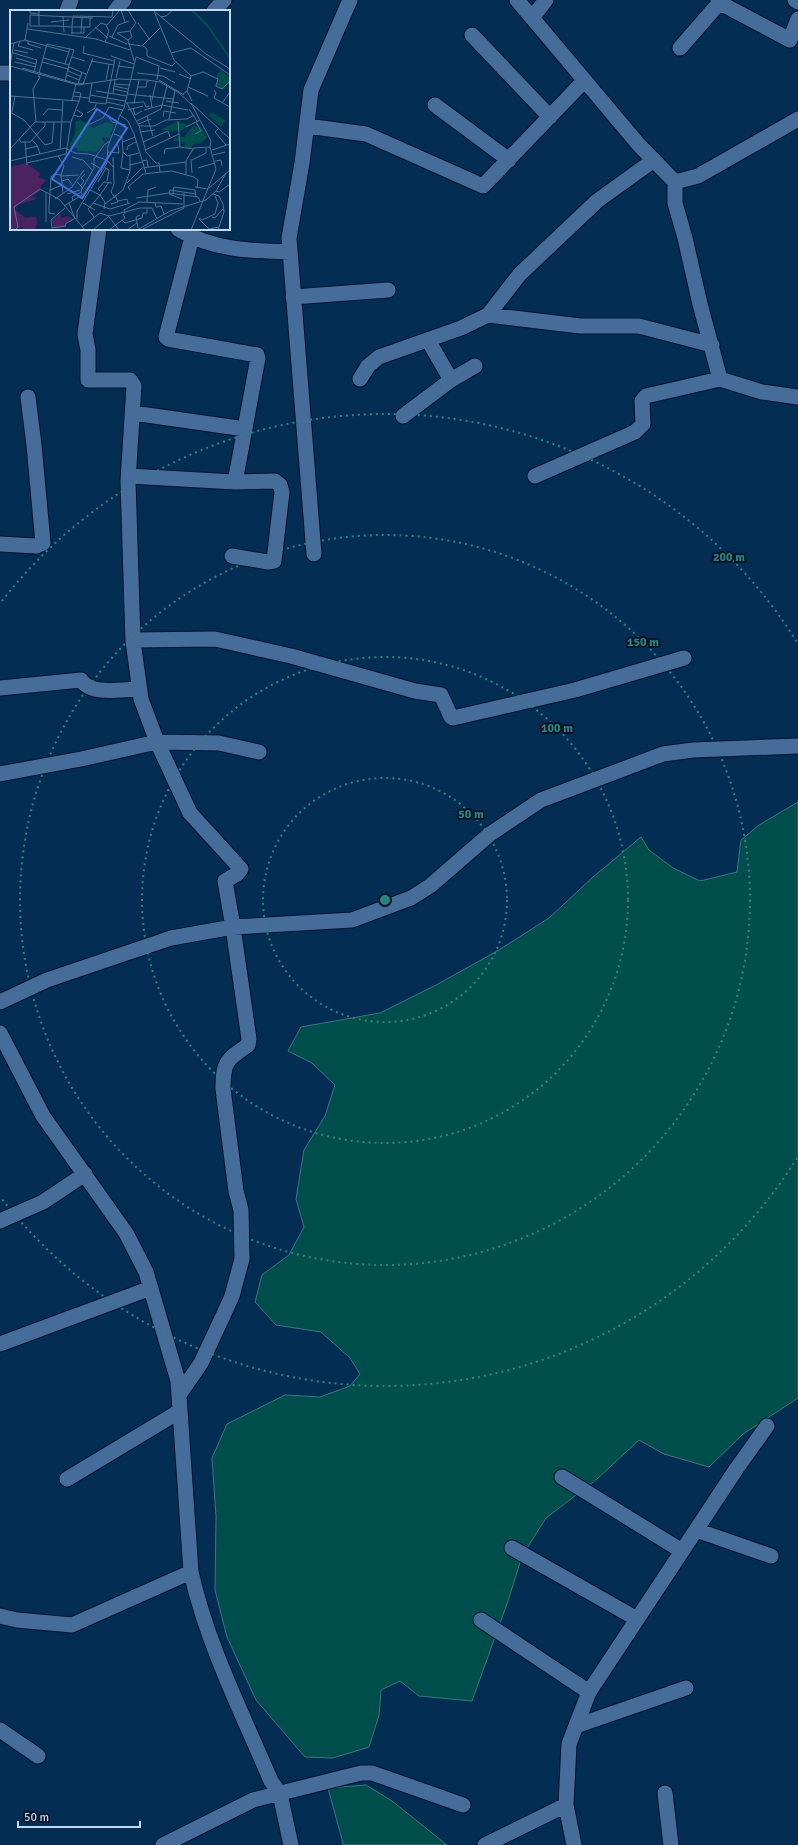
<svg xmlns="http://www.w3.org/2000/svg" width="798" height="1845" viewBox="0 0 798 1845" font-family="Signika,sans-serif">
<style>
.water{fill:#004e4c;stroke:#3a777e}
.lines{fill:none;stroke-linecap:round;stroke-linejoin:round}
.street-casing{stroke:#001431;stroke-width:17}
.street{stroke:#466d99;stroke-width:15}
.ring{fill:none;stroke:#2a8582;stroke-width:2;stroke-dasharray:2 4}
.inset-river{fill:none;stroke:#004e4c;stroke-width:2}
.inset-road{fill:none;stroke:#507192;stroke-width:1}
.view{fill:#4670de;fill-opacity:0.15;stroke:#4670de;stroke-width:2}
.inset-edge{fill:none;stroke:#c3d8f1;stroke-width:2}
.centre{fill:#2a8582;stroke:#061526;stroke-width:2}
.ring-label{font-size:12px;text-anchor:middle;font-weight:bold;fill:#2a8582;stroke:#061526;stroke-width:4;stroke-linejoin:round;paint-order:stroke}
</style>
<rect width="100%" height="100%" fill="#042d53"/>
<!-- water -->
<path class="water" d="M 798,802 L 798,1398 L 743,1434 L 709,1467 L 664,1454 L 639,1440 L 597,1479 L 546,1518 L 522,1556 L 508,1601 L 472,1701 L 419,1696 L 400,1681 L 381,1690 L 379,1715 L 369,1747 L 333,1758 L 305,1757 L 256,1700 L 227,1637 L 215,1590 L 216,1516 L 212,1458 L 227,1424 L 285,1395 L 320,1397 L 350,1386 L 360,1374 L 350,1358 L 321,1332 L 276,1325 L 255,1302 L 262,1275 L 289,1255 L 304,1227 L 296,1199 L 304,1150 L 325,1116 L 335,1085 L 312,1063 L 288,1051 L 301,1027 L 380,1013 L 438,984 L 499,950 L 549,918 L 593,877 L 641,837 L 649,850 L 673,868 L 700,881 L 737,872 L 741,840 L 759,825 Z
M 366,1785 L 392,1801 L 447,1845 L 342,1845 L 343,1843 L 328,1788 Z"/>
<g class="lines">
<defs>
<path id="street" d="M 517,0 L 639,145 L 675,182 L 675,203 L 685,238 L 700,304 L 720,379 L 762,392 L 798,397
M 718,0 L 724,5 L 790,40 L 798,19
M 795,0 L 798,2
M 67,11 L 71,0
M 115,11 L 124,0
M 214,11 L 224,0
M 532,18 L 546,0
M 472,35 L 550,117
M 680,48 L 720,2
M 0,73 L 11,73
M 435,105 L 509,160
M 307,126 L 366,134 L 483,186 L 584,81
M 675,182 L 698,176 L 798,119
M 99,229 L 85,334 L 88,350 L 88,380 L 130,380 L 134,386 L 128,481 L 133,641 L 141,699 L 157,742 L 190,813 L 241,869 L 237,874 L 225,881 L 233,927 L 249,1039 L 248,1045 C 226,1060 223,1062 223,1089 L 236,1191 L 241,1210 L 242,1259 L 232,1296 L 222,1318 L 201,1363 L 179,1395
M 178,229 C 212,250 251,251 290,252
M 192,237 L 166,337 L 168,339 L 257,355 L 258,358 L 235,482
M 293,297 L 388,290
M 488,315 L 580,326 L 639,326 L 712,345
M 428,340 L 451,380
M 360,379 L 368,366 L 379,357 L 461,328 L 488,315 L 520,274 L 597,201 L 654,160
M 133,413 L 245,429
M 403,416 L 451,380 L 475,366
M 129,476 L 235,482 L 275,481 L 280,485 L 282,492 L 274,561 L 268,562 L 232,556
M 535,476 L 635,432 L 643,424 L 642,401 L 646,396 L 720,379
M 0,544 L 36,546 L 43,543 L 34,445 L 28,397
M 314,554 L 289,238 L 302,163 L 311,90 L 350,0
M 133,640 L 215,639 L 291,656 L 415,691 L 441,695 L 451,717 L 453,718 L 575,690 L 684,658
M 0,688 L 81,680 C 91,696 122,689 139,689
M 0,774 L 81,759 L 157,742 L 219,743 L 259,752
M 0,1002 L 47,980 L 171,938 L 233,927 L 352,920 L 411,898 L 430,886 L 490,834 L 541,800 L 663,754 L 693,750 L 798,746
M 0,1033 L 43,1116 L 126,1233 L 146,1272 L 178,1381 L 191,1572 C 207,1644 242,1713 271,1781 L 280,1794 L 291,1845
M 0,1221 L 43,1202 L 85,1174
M 0,1344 L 151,1288
M 562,1477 L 682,1551
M 67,1479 L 180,1411
M 696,1530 L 771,1556
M 512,1548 L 637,1619
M 0,1616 L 17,1620 L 72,1625 L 191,1572
M 481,1620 L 589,1692
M 576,1726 L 686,1688
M 0,1730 L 38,1756
M 665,1793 L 671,1845
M 163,1845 L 253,1800 L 361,1773 L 372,1773 L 463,1805
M 485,1845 L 566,1805
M 574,1845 L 566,1805 L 569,1744 L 589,1692 L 737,1468 L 767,1426"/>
</defs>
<!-- street casing -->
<use href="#street" class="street-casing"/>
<!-- street -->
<use href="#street" class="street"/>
</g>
<!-- distance rings -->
<g class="ring">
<circle cx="385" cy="900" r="122"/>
<circle cx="385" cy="900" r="243"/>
<circle cx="385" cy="900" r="365"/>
<path d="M797 1158A486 486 0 0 1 2 1199M2 601A486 486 0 0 1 797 642"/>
</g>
<!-- overview -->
<g transform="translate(10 10)">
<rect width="220" height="220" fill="#042d53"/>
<path d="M 16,153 L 30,163 L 29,167 L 36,170 L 30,177 L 30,181 L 22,186 L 27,189 L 7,195 L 5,200 L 16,208 L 26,206 L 27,212 L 25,220 L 13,220 L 13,217 L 0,220 L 0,157 ZM 50,204 L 52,208 L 57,206 L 63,209 L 54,213 L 55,216 L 43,218 L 42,210 Z" fill="#4a2360"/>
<path d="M 211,60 L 220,68 L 220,72 L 213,80 L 206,75 L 209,70 L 206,66 ZM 200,102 L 215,110 L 211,117 L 199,105 ZM 70,110 L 83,118 L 96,112 L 104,114 L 100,128 L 92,127 L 94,133 L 86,142 L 68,141 L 67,138 L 59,137 L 65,123 L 66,111 ZM 166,112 L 179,115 L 171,121 L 151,120 ZM 183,116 L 191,117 L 197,128 L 190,133 L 185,133 L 180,138 L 176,138 L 174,132 L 164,131 L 164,128 L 174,127 Z" fill="#004e4c"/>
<path class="inset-river" d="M 182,0 L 197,15 L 220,48"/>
<path class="inset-road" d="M 20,0 L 20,3 L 29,4M 111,0 L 115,12M 144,1 L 196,44 L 220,59M 144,1 L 164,50 L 181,66 L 177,81M 53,6 L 54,22M 63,6 L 102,7 L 103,0M 62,7 L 83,8M 151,7 L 156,6 L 163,0M 41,12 L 59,10M 128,13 L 140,30M 29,16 L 29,0M 85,17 L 98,28M 18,19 L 86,29 L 120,40M 120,21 L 107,23 L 118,30 L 124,51M 61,23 L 74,23 L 74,17M 62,23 L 62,16 L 63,7 L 62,7 L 20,5 L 20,16 L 47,16 L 62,17 L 80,17 L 80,8M 71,23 L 72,8M 99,26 L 117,34M 76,27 L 91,13 L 97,15 L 110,0M 102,27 L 108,15 L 119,11M 15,30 L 59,42M 118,30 L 122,27 L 120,21 L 126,13 L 118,0M 10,31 L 8,36 L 23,40M 18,31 L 18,34 L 31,38M 95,32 L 99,21 L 96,15M 0,34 L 15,30 L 18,13M 118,34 L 132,36 L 150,18M 132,35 L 137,39 L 137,46 L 162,56 L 165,53M 74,36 L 73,43 L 104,51M 4,40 L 18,43M 3,43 L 27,50 L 24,62M 161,43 L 181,38 L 220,65M 101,46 L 124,54M 62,47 L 75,51M 126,47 L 114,98 L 110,105 L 118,111 L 124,124 L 136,163M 126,47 L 149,56 L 147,70M 6,48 L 26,54M 33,48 L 59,55 L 55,71M 81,51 L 104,55M 5,52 L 26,57M 32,52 L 58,59M 55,54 L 60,38M 0,55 L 4,33M 0,56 L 68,75 L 109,69 L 137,70 L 150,72 L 169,83 L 182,95 L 201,131 L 200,137 L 184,138 L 180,144 L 176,151 L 176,165M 108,56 L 123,58M 59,57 L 76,64M 12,58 L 68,74 L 75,73M 150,58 L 165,62M 58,61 L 70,66M 29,63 L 37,34 L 64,40 L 59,55M 127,63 L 153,66 L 165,73M 169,64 L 181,69M 57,65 L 69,70M 181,66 L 193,62 L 208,69 L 206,76 L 212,79 L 220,71M 106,68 L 110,51M 96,70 L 99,54M 149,70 L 174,85M 82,73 L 79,92 L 96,94 L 105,49M 68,74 L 72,62M 73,74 L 83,48M 105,74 L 119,75M 104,76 L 118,79M 128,77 L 136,77 L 137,71 L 139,71M 178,77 L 198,86M 104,79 L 117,82M 204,80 L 206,83 L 204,88 L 220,97M 86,81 L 117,86M 103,83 L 105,70M 117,84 L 164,89M 173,84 L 177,81 L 182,91M 80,85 L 115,91M 140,85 L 142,98M 0,86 L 69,91 L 71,83 L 64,82M 63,86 L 79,88M 62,90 L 66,74M 142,90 L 146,72M 156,91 L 169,93M 97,92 L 114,96M 116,93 L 134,92 L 136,97 L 139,96M 117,93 L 129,116 L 136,142 L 146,153 L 149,153 L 150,162M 181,93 L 220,129M 212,93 L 220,82M 124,94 L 129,70M 123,98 L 125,105 L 132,101M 179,99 L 187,111M 118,100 L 133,96M 134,100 L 152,95 L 178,100M 0,102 L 14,110 L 35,135 L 42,133 L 44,112M 2,102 L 5,86M 77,103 L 85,98 L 86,94M 33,105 L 38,99 L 52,100M 64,105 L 70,107 L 73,104 L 67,100M 137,106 L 143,126M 153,107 L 154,101 L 166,103M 99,108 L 102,112 L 116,115M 159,109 L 165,81M 127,111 L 151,99 L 157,76M 168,111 L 170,137 L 184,139M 26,112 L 23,79 L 30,67 L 28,66M 128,114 L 141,109M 78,115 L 93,108 L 99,97 L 113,100M 129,116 L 144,116 L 156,110 L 177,109 L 184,105M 176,117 L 190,110M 209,118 L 205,122 L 216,135M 130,122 L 145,120M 104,124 L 112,127 L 113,142 L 117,146 L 129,143M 185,124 L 191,121 L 186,112M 9,129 L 11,132 L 20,132 L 35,116 L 35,112M 22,130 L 27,135 L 30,144M 15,132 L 17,155M 113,132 L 125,127M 133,132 L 158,121 L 160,127M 0,139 L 25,112 L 61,112M 15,139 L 28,136M 50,139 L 53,91M 117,140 L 118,136 L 126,132M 135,140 L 169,124M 202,140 L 220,134M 98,142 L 109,143 L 108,135M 113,142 L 111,158 L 120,160M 154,144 L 155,139 L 170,137M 203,145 L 215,142M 48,146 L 54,156 L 51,165 L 53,183M 62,147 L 73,150 L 83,161M 103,147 L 104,174 L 101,182 L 105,188M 181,149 L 182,163M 97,150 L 98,136 L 110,105M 182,150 L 196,143 L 196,138M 0,151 L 55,138 L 65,143 L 79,144 L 97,150 L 104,158M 132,151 L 137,150 L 138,157M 205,151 L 211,150 L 212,156M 17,153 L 56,144 L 61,112 L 69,91M 81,153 L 93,160M 120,155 L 132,152M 94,157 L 99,160 L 97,171M 188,158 L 205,153M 51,166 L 68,165M 52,171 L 58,169 L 63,176M 67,172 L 72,177 L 71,183 L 76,187M 88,172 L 96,158M 117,173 L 132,158 L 176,152M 71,175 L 74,171 L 71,168 L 75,164M 185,177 L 198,179M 199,178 L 220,160M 72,179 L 84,158 L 84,149 L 94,135 L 100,131M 40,180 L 52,175M 80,180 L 90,185 L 95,192 L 94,199M 120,180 L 118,177 L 133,164 L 162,161 L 184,167 L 188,170 L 187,177M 90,181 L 88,179 L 94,172 L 102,173M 206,181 L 209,182 L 220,174M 159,183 L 188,187 L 190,191M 159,183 L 160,180 L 186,184M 57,184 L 70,180M 159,184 L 172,189M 163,184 L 164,177 L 185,180 L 186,187M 203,184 L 209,186 L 213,194 L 214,202 L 208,220M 90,185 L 99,172M 126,188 L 159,183M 45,189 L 62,177 L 74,160M 63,191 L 62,187 L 71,182M 108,191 L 117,189 L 118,193M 137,192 L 138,180 L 146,177M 59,193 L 65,209M 73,193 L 85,200M 83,193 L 100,199 L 120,193M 145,193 L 146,197 L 151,196 L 154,204M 95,194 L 113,180 L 120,161 L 120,145M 101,194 L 108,192 L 105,185M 54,196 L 72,185M 80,197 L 90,185M 80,197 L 78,199 L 84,207M 55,198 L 41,210 L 42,218 L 56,216 L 55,214 L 64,209M 45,204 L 39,203 L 39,198 L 41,167 L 44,164 L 51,165M 115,204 L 114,200 L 129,192 L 173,194M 99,207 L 109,220M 202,207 L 205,208 L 213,199M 189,208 L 192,210 L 205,204 L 208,193 L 205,186M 67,209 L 67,201 L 98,151M 189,209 L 199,219 L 209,217M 112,210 L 115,213 L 132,208 L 133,203 L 137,203 L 137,198M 36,212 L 36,182M 72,217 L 90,203 L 99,206M 128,218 L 126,207 L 130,205M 133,219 L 174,198 L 174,182M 5,220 L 8,217 L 4,197 L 30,179 L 50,190 L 75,220M 83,220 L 99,206 L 130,198 L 142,198 L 147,209M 99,220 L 115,208 L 113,204M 117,220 L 127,213M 127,220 L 160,201 L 196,190 L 206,181 L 216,163M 181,220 L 206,159 L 200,137"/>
<path class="view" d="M 87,99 L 117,118 L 72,188 L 42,169 Z"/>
<rect width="220" height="220" class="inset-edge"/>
</g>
<circle cx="385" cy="900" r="6" class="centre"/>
<g class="ring-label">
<text x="729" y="561">200 m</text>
<text x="643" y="646">150 m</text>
<text x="557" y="732">100 m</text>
<text x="471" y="818">50 m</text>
</g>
<!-- scale -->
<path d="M18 1821v6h122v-6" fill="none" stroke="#c3d8f1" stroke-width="2"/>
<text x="24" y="1821" font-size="12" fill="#c3d8f1" stroke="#061526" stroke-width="3" paint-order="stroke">50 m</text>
</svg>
